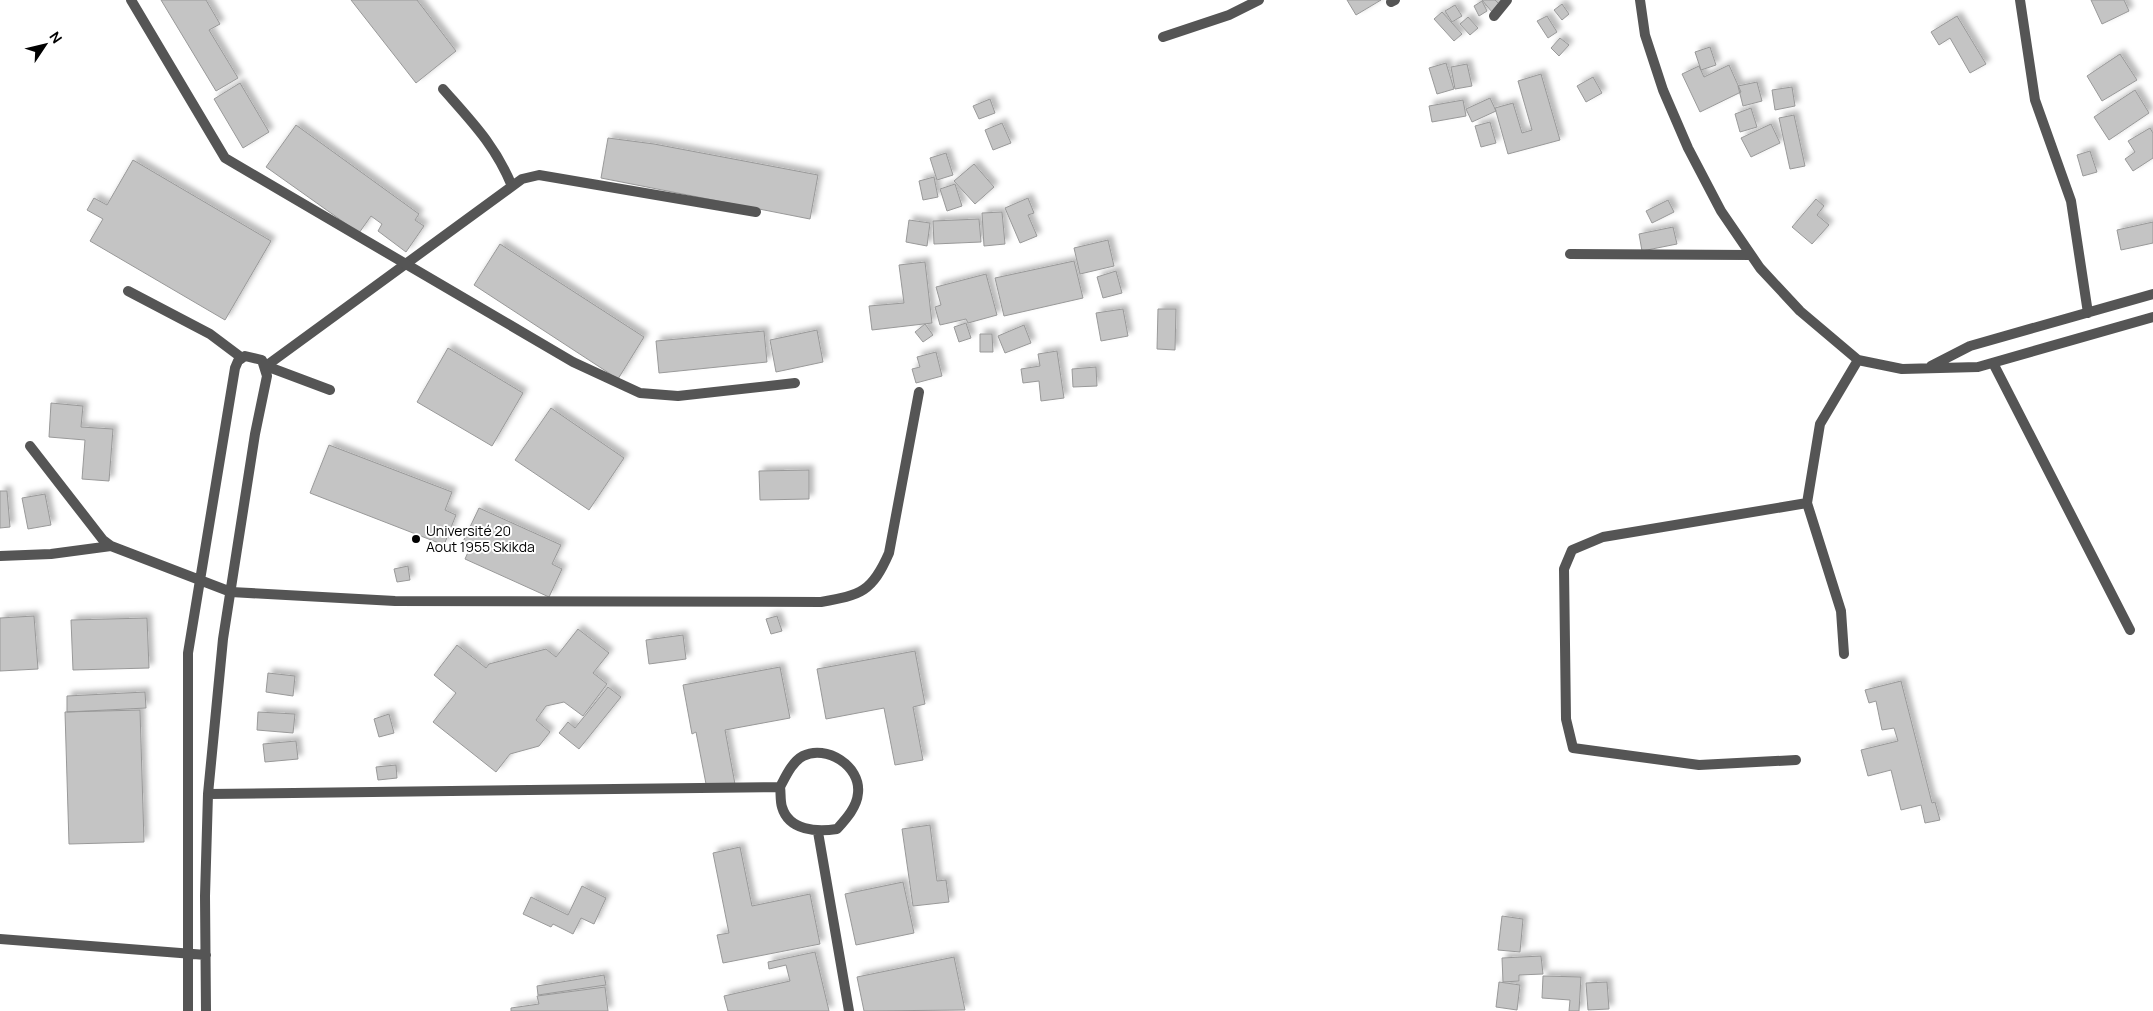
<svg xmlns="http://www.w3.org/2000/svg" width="2153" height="1011" viewBox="0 0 2153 1011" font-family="Manrope,sans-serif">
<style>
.building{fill:#c4c4c4;stroke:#999;filter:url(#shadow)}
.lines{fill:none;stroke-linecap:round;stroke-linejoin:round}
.service{stroke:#555;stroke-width:10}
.minor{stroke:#555;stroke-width:10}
.poi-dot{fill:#000;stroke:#fff;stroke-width:2}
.labels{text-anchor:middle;stroke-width:4;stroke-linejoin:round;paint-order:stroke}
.poi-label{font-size:14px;fill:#000;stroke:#fff;text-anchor:start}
</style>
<defs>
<filter id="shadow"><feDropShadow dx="4.5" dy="-4.5" stdDeviation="2.5" flood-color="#0004"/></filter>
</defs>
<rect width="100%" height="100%" fill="#fff"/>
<!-- building -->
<path class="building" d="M 161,0 L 206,0 L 220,24 L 209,30 L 238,78 L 216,91 Z
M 351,0 L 417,0 L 456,51 L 416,83 Z
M 1347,0 L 1381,0 L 1356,15 Z
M 1482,0 L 1495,0 L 1500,5 L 1492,12 Z
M 2091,0 L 2124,0 L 2129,11 L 2102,24 Z
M 1482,1 L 1487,11 L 1479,16 L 1474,6 Z
M 1562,4 L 1569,14 L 1562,20 L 1554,10 Z
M 1455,5 L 1462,16 L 1452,22 L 1445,11 Z
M 1442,12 L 1462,34 L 1454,41 L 1434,19 Z
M 1547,16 L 1557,32 L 1548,38 L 1537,21 Z
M 1957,16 L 1986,64 L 1970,73 L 1950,38 L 1939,45 L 1931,32 Z
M 1468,17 L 1478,28 L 1470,35 L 1460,24 Z
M 1560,38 L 1569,45 L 1559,56 L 1551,48 Z
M 1710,47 L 1716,65 L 1701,70 L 1695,52 Z
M 2120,54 L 2137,80 L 2102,101 L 2087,76 Z
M 1446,63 L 1454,89 L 1437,94 L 1429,68 Z
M 1467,64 L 1472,86 L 1455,89 L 1451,67 Z
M 1729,65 L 1741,92 L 1700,112 L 1682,74 L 1699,66 L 1704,77 Z
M 1541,74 L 1560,140 L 1508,154 L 1495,108 L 1513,103 L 1522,133 L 1532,130 L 1518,81 Z
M 1593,77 L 1602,93 L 1586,102 L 1577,86 Z
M 1757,82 L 1762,101 L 1743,106 L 1738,86 Z
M 240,83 L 269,132 L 243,148 L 214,99 Z
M 1792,87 L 1795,106 L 1775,110 L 1772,90 Z
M 2135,90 L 2149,113 L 2109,140 L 2094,117 Z
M 1490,98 L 1496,111 L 1472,122 L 1466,109 Z
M 990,99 L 995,113 L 979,119 L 973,106 Z
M 1463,100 L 1466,116 L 1432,122 L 1429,106 Z
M 1751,108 L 1757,127 L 1740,132 L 1735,114 Z
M 1794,115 L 1805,166 L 1790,169 L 1779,118 Z
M 1490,122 L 1496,143 L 1481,147 L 1475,126 Z
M 1002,123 L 1011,143 L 993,150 L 985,130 Z
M 1771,124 L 1780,143 L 1751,157 L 1741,138 Z
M 296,125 L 419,214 L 415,220 L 424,226 L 406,252 L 378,231 L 382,224 L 371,216 L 359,233 L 266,167 Z
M 2150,128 L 2153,133 L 2153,158 L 2133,171 L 2125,159 L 2135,152 L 2128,141 Z
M 608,138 L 654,144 L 818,175 L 810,219 L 601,178 Z
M 2090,151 L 2097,172 L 2083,176 L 2077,155 Z
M 946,153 L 953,175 L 937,180 L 930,158 Z
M 133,160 L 271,241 L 225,320 L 90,241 L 103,219 L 87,210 L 94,198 L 107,205 Z
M 974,164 L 994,187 L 975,204 L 954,181 Z
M 934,177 L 938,197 L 923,200 L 919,181 Z
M 955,184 L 962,206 L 947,211 L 940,189 Z
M 1028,198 L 1034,213 L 1028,215 L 1037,236 L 1020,243 L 1005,208 Z
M 1816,199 L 1824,206 L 1817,215 L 1829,225 L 1812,244 L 1792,227 Z
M 1668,200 L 1674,212 L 1652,223 L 1646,211 Z
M 1002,212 L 1005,244 L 984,246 L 982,213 Z
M 979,219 L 981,242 L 934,244 L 933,221 Z
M 909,220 L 930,223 L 927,246 L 906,242 Z
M 2153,222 L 2153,243 L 2121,250 L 2117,230 Z
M 1673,227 L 1677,244 L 1642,251 L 1639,234 Z
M 1108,240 L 1114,266 L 1080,274 L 1074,248 Z
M 500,244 L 644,337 L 618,379 L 474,285 Z
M 1074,261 L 1083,298 L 1004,316 L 995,278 Z
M 925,262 L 932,323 L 872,330 L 869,306 L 904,303 L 899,265 Z
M 1116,271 L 1122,293 L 1103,298 L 1097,277 Z
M 986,274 L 997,315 L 968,323 L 966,319 L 940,325 L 935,307 L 941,305 L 936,287 Z
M 1123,309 L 1128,336 L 1101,341 L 1096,313 Z
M 1158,309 L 1176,309 L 1175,350 L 1157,349 Z
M 966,323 L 971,338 L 959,342 L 954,327 Z
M 925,324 L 933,335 L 923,342 L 915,332 Z
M 1024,325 L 1031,343 L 1005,353 L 998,336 Z
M 817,330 L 823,362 L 776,372 L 770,340 Z
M 764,331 L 767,362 L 659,373 L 656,341 Z
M 980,334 L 992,334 L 993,352 L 980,352 Z
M 448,348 L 523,393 L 492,446 L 417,402 Z
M 1057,351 L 1064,398 L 1041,401 L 1039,381 L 1023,383 L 1021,369 L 1040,366 L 1038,354 Z
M 936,352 L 942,376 L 916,383 L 912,369 L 920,367 L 917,357 Z
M 1096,367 L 1097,386 L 1073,387 L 1072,369 Z
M 51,403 L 83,406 L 81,427 L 113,429 L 109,481 L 82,479 L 85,440 L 49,437 Z
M 551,408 L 624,458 L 589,510 L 515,460 Z
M 329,445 L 452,492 L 445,510 L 456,515 L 444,545 L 310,493 Z
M 809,470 L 809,499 L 760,500 L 759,471 Z
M 0,491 L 7,491 L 10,527 L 0,528 Z
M 45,494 L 51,525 L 28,529 L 22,498 Z
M 479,508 L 561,545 L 552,564 L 562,569 L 549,597 L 465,559 L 469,550 L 461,546 Z
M 408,566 L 410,580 L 397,582 L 394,569 Z
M 34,616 L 38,669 L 0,671 L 0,618 Z
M 777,616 L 782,631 L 771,634 L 766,619 Z
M 147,618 L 149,668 L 73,670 L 71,620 Z
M 578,629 L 609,653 L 593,673 L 607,684 L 583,716 L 564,702 L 546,706 L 536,720 L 550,732 L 539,746 L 510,754 L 496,772 L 433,722 L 456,693 L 434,675 L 457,645 L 486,668 L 489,664 L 546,649 L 556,657 Z
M 683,635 L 686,659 L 649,664 L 646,640 Z
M 915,651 L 925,704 L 913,707 L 923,760 L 895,765 L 884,708 L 826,719 L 817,669 Z
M 780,667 L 790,718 L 725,730 L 735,784 L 707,789 L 696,732 L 692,734 L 683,685 Z
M 268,673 L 295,676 L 293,696 L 266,692 Z
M 1901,681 L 1932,803 L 1935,802 L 1940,820 L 1925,823 L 1921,805 L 1901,810 L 1891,770 L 1868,776 L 1861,750 L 1898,741 L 1894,728 L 1882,730 L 1876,701 L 1869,703 L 1865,690 Z
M 608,687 L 621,697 L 579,749 L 559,733 L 568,722 L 575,728 Z
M 145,692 L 146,708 L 67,712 L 67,696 Z
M 140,710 L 144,842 L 69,844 L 65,712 Z
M 258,712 L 295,714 L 293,733 L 257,730 Z
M 389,714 L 394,733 L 379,737 L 374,719 Z
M 296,741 L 298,759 L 265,762 L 263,744 Z
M 396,765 L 397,778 L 378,780 L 376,767 Z
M 930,825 L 937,881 L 946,880 L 949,902 L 913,906 L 902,829 Z
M 740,847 L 752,906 L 810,894 L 820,944 L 723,963 L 717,935 L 729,933 L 713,853 Z
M 903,882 L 914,933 L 856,945 L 845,894 Z
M 582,886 L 606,898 L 594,924 L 581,918 L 573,934 L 553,924 L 551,927 L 523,914 L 531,897 L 568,915 Z
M 1502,916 L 1523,919 L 1520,952 L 1498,950 Z
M 815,952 L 829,1011 L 728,1011 L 724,996 L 790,981 L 786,965 L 769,969 L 768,962 Z
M 1541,956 L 1543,974 L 1519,975 L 1519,981 L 1503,982 L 1502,958 Z
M 954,957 L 965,1010 L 864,1011 L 857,977 Z
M 604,975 L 606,985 L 538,995 L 537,986 Z
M 1543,976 L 1581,977 L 1579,1011 L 1569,1011 L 1570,1000 L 1542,998 Z
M 1499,982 L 1520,985 L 1517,1010 L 1496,1007 Z
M 1607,982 L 1609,1009 L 1588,1010 L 1586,983 Z
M 605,987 L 608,1011 L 511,1011 L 511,1008 L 539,1004 L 537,996 Z"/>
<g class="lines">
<!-- service -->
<path class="service" d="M 443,89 C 472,122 495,145 512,186
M 128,291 L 210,334 L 242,358
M 266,366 L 522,179 L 539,175 L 756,212
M 266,366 L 330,390
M 30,446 L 103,540 L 111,546 L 231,592 L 395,601 L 821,602 C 861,595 872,592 889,553 L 919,392
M 0,556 L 51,554 L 111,546
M 208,794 L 780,787 C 786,776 792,762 803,756 C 826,744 861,766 858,793 C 857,807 846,819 837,829 C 817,832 789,831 782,807 C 780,801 781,793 780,787
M 818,832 L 849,1011
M 0,939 L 206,955
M 188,1011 L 188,653 L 235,368 L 238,361 L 245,356 L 262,360 L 267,376 L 255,434 L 223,639 L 208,794 L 205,896 L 206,1011"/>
<!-- minor -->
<path class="minor" d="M 131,0 L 225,158 L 573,362 L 640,393 L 678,396 L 795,383
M 1640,0 L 1645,35 L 1663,90 L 1688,148 L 1721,211 L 1760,268 L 1800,311 L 1858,360 L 1902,369 L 1978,367 L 2153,317
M 2020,0 L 2035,100 L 2071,201 L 2088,313
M 1391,2 L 1395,0
M 1494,16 L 1507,0
M 1163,37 L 1229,15 L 1259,0
M 1570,254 L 1751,255
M 1993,363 L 2130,630
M 1931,366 L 1970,346 L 2153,294
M 1844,654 L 1841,611 L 1807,503 L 1820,424 L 1858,360
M 1796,760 L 1699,765 L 1573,748 L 1566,719 L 1564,569 L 1572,550 L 1603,537 L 1807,503"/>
</g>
<!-- markers -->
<circle class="poi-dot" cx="416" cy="539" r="5"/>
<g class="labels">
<!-- poi labels -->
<g class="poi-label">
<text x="426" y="536">Université 20<tspan x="426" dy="16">Aout 1955 Skikda</tspan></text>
</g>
</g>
<!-- north arrow -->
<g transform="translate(45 45) rotate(55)" stroke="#ffffff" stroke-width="4" paint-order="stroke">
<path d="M0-4L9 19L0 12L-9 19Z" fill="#000000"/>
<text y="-8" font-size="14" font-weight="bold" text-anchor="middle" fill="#000000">N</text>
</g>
</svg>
